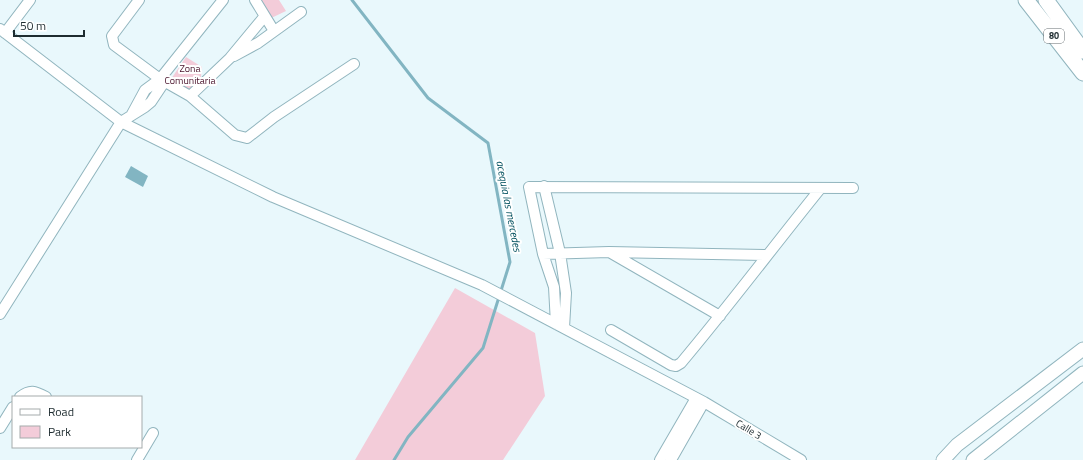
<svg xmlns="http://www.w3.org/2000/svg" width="1083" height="460" viewBox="0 0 1083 460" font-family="'Titillium Web',sans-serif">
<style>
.green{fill:#f3ccd9}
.water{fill:#82b5c2}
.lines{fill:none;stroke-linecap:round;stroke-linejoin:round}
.stream{stroke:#82b5c2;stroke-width:3}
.minor-casing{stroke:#91b5be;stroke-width:12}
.major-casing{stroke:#91b5be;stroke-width:15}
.highway-casing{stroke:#91b5be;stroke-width:17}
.minor{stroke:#fff;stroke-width:10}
.major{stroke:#fff;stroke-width:13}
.highway{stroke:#fff;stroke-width:15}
.labels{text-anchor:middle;stroke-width:4;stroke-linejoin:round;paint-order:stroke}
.shield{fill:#fff;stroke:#626b6e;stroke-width:1}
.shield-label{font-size:9px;font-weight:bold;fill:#1e2c30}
.park-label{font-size:10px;fill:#49122b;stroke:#fff}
.street-label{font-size:10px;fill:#1e2c30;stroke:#fff}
.water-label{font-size:11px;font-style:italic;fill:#03515f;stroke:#fff}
</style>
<rect width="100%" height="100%" fill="#e9f8fc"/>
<!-- green -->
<path class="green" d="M 255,0 L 279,0 L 286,11 L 265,21 Z
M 186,57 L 202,67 L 200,85 L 192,85 L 191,92 L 169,82 Z
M 455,288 L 535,333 L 545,396 L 503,460 L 355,460 Z"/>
<!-- water -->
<path class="water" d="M 131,166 L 148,176 L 143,187 L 125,177 Z"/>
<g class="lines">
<!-- stream -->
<path class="stream" d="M 352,0 L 428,98 L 488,143 L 510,262 L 483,348 L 408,437 L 394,460"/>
<defs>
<path id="minor" d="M 139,0 L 112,36 L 114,45 L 160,79 L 190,96 L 235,135 L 247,138 L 274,117 L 354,64
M 255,0 L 274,31
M 0,29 L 121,122 L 273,197 L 482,285 L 704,402 L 801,460
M 5,33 L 30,0
M 234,56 L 258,43 L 301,12
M 190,96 L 230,58 L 264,17
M 132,114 L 145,90 L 160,79 L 223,0
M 544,186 L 560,253 L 566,293 L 564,328
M 611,253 L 720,316
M 543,254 L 609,252 L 766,255
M 0,314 L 121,122 L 145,107 L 151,102 L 165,81
M 556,324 L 554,287 L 543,254 L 529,187 L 853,188
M 611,330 L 671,365 L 676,366 L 681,363 C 729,306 773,247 820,189
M 20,397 C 30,389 35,391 46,397
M 0,428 L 13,407
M 137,460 L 153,433
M 660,460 L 696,398
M 671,460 L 704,402"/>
<path id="major" d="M 943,460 L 957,445 L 1083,349
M 973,460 L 1083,373"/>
<path id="highway" d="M 1026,0 L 1083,73
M 1046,0 L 1083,51"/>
</defs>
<!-- minor casing -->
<use href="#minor" class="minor-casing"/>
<!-- major casing -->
<use href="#major" class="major-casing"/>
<!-- highway casing -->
<use href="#highway" class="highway-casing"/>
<!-- minor -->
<use href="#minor" class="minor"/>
<!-- major -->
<use href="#major" class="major"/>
<!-- highway -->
<use href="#highway" class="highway"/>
</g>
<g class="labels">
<!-- shield labels -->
<rect class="shield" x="1044" y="29" width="20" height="14" rx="3"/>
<g class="shield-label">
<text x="1054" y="39">80</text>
</g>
<!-- park labels -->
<g class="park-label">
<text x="190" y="72">Zona<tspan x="190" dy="12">Comunitaria</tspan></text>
</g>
<!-- street labels -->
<g class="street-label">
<text transform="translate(749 429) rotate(31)" y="4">Calle 3</text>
</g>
<!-- water labels -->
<g class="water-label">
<text transform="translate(509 206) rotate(79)" y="4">acequia las mercedes</text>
</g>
</g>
<!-- legend -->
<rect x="12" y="396" width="130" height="52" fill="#ffffff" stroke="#a5abac"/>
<rect x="20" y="409" width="20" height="6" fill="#ffffff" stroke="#a5abac"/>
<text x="48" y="416" font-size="12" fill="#1e2c30">Road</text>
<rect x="20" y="426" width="20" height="12" fill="#f3ccd9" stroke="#a5abac"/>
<text x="48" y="436" font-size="12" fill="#1e2c30">Park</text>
<!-- scale -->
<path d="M14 30v6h70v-6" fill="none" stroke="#1e2c30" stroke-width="2"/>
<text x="20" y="30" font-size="12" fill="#1e2c30" stroke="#ffffff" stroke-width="3" paint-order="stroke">50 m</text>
</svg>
